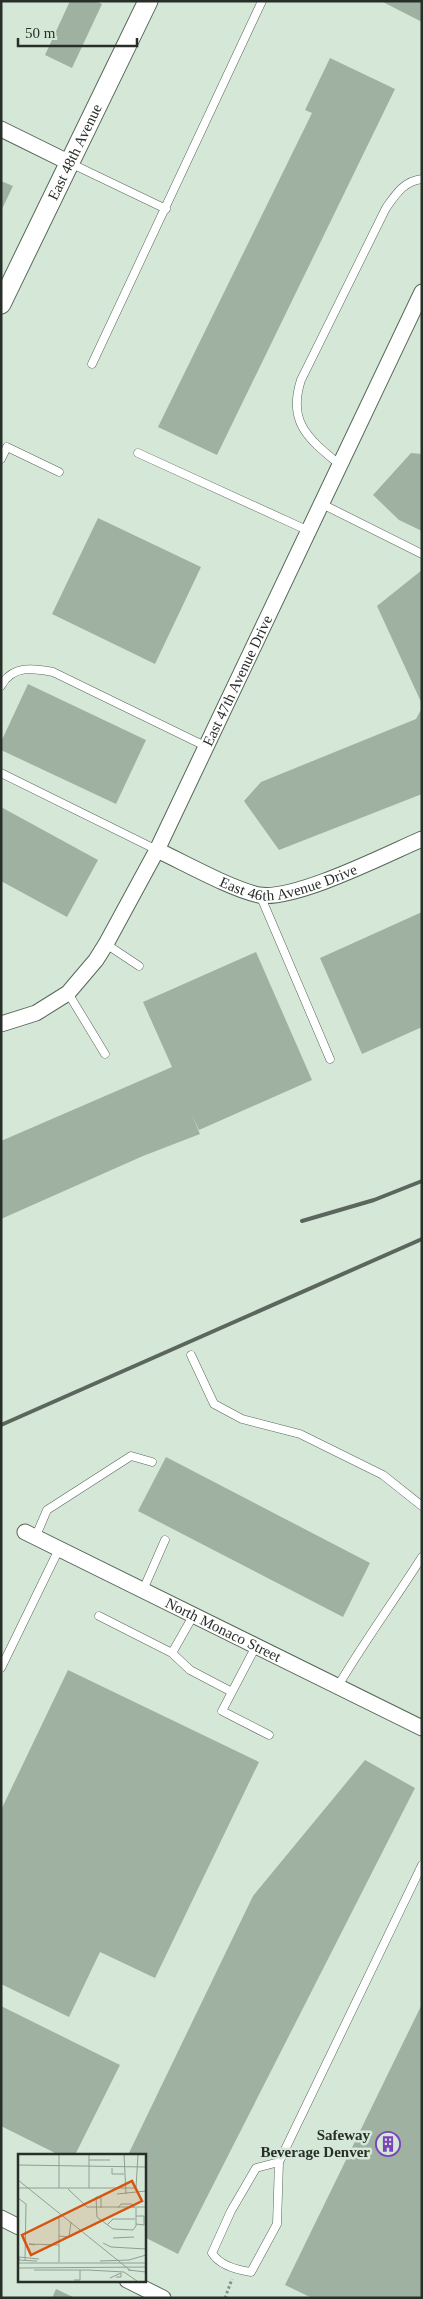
<svg xmlns="http://www.w3.org/2000/svg" width="423" height="2299" viewBox="0 0 423 2299" font-family="Georgia,serif">
<style>
.building{fill:#9fb2a2}
.lines{fill:none;stroke-linecap:round;stroke-linejoin:round}
.service-casing{stroke:#566759;stroke-width:9}
.minor-casing{stroke:#566759;stroke-width:17}
.tertiary-casing{stroke:#566759;stroke-width:21}
.path{stroke:#859387;stroke-width:3;stroke-dasharray:2.5 2.5;stroke-linecap:butt}
.service{stroke:#fff;stroke-width:8}
.minor{stroke:#fff;stroke-width:15}
.tertiary{stroke:#fff;stroke-width:19}
.rail{stroke:#5b665d;stroke-width:4}
.labels{text-anchor:middle;stroke-width:5;stroke-linejoin:round;paint-order:stroke}
.street-label{font-size:15px;fill:#282f29;stroke:#d5e8d8}
.poi-label{font-size:15px;font-weight:bold;fill:#282f29;stroke:#d5e8d8;text-anchor:end}
.inset-road{fill:none;stroke:#909e92;stroke-width:1}
.view{fill:#d5550f;fill-opacity:0.15;stroke:#d5550f;stroke-width:2.5}
.inset-edge{fill:none;stroke:#282f29;stroke-width:2.5}
</style>
<rect width="100%" height="100%" fill="#d5e8d8"/>
<!-- building -->
<path class="building" d="M 70,1 L 96,1 L 102,4 L 72,68 L 45,55 Z
M 381,1 L 422,1 L 422,22 Z
M 330,58 L 395,89 L 217,455 L 158,427 L 312,113 L 305,110 Z
M 1,181 L 13,186 L 1,211 Z
M 411,453 L 422,454 L 422,531 L 399,520 L 373,495 Z
M 98,518 L 201,567 L 155,664 L 52,614 Z
M 422,570 L 422,704 L 377,606 Z
M 28,684 L 146,740 L 116,804 L 1,750 L 1,742 Z
M 422,708 L 422,794 L 279,850 L 244,801 L 261,782 L 416,719 Z
M 1,807 L 98,860 L 67,917 L 1,881 Z
M 422,912 L 422,1027 L 362,1054 L 320,958 Z
M 256,952 L 312,1080 L 199,1130 L 192,1115 L 200,1134 L 143,1156 L 1,1219 L 1,1141 L 172,1067 L 143,1002 Z
M 166,1457 L 370,1563 L 343,1617 L 138,1511 Z
M 68,1670 L 259,1762 L 155,1978 L 100,1952 L 69,2017 L 1,1984 L 1,1810 Z
M 365,1760 L 415,1788 L 178,2254 L 144,2237 L 144,2155 L 128,2155 L 253,1896 Z
M 422,2004 L 422,2298 L 312,2298 L 285,2285 Z
M 1,2006 L 120,2065 L 75,2155 L 59,2155 L 1,2126 Z
M 56,2289 L 75,2298 L 52,2298 Z"/>
<g class="lines">
<defs>
<path id="service" d="M 70,163 L 166,209
M 92,364 L 262,1
M 138,453 L 309,531
M 1,459 L 7,447 L 59,472
M 340,465 C 309,439 287,423 301,380 L 386,208 C 396,194 404,181 422,179
M 322,504 L 422,554
M 1,686 C 12,665 33,668 53,672 L 207,747
M 1,773 L 157,850
M 260,895 L 330,1059
M 106,944 L 139,966
M 68,993 L 105,1054
M 191,1355 L 214,1404 L 242,1419 L 300,1434 L 383,1475 L 422,1506
M 35,1538 L 47,1510 L 131,1456 L 152,1462
M 143,1590 L 165,1540
M 99,1616 L 172,1653 L 193,1616
M 256,1646 L 222,1711 L 269,1735
M 172,1653 L 190,1670 L 232,1692
M 1,1668 L 59,1549
M 338,1686 C 364,1642 394,1601 422,1557
M 279,2162 L 256,2168 L 231,2211 L 212,2253 C 220,2266 237,2270 251,2272 L 277,2224 L 279,2162 L 422,1865"/>
<g id="minor">
<path d="M 1,129 L 70,163"/>
<path id="s1" d="M 157,850 C 185,863 231,889 259,895 C 295,901 387,854 422,839"/>
<path id="s2" d="M 1,1024 L 36,1013 L 68,993 L 96,960 L 106,944 L 157,850 L 422,292"/>
<path id="s3" d="M 25,1532 L 422,1728"/>
<path d="M 1,2218 L 19,2227"/>
<path d="M 127,2280 L 163,2298"/>
</g>
<g id="tertiary">
<path id="s4" d="M 1,304 L 148,1"/>
</g>
</defs>
<!-- service casing -->
<use href="#service" class="service-casing"/>
<!-- minor casing -->
<use href="#minor" class="minor-casing"/>
<!-- tertiary casing -->
<use href="#tertiary" class="tertiary-casing"/>
<!-- path -->
<path class="path" d="M 225,2298 L 232,2279"/>
<!-- service -->
<use href="#service" class="service"/>
<!-- minor -->
<use href="#minor" class="minor"/>
<!-- tertiary -->
<use href="#tertiary" class="tertiary"/>
<!-- rail -->
<path class="rail" d="M 302,1221 L 374,1200 L 422,1181
M 1,1425 L 422,1239"/>
</g>
<!-- icons -->
<defs>
<symbol id="building-ring" viewBox="-11 -11 22 22"><circle r="9.5" fill="#d5e8d8" stroke="#7b44bb" stroke-width="1.5"/><path d="M-4-6H4V6H1V3H-1V6H-4ZM-2.5-4.3h1.7v1.8h-1.7ZM.8-4.3h1.7v1.8H.8ZM-2.5-1h1.7V.8h-1.7ZM.8-1h1.7V.8H.8Z" fill="#7b44bb"/></symbol>
</defs>
<g fill-rule="evenodd">
<use href="#building-ring" x="374" y="2130" width="28" height="28"/>
</g>
<g class="labels">
<!-- street labels -->
<g class="street-label">
<text dy="5" stroke="none"><textPath href="#s4" startOffset="169">East 48th Avenue</textPath></text>
<text dy="5" stroke="none"><textPath href="#s2" startOffset="431">East 47th Avenue Drive</textPath></text>
<text dy="5" stroke="none"><textPath href="#s1" startOffset="142">East 46th Avenue Drive</textPath></text>
<text dy="5" stroke="none"><textPath href="#s3" startOffset="221">North Monaco Street</textPath></text>
</g>
<!-- poi labels -->
<g class="poi-label">
<text x="370" y="2140">Safeway<tspan x="370" dy="17">Beverage Denver</tspan></text>
</g>
</g>
<!-- overview -->
<g transform="translate(18 2154)">
<rect width="128" height="128" fill="#d5e8d8"/>
<path class="inset-road" d="M 106,0 L 108,40M 71,6 L 92,6M 0,11 L 128,13M 94,14 L 94,20 L 106,20M 0,26 L 113,117M 0,34 L 118,34 L 120,0M 41,34 L 41,0M 71,34 L 71,0M 50,35 L 69,53 L 128,53M 99,40 L 128,37M 0,44 L 8,50 L 7,106M 83,54 L 83,44 L 78,43 L 79,63 L 95,75 L 115,76 L 118,72 L 118,54M 100,54 L 103,50 L 114,50 L 116,54M 118,70 L 126,71 L 126,62 L 118,62M 89,71 L 95,65 L 117,65M 41,82 L 51,83 L 53,68M 95,84 L 116,83M 85,89 L 93,93 L 128,95M 17,91 L 11,90 L 41,91M 0,106 L 19,107M 1,106 L 1,103 L 21,105M 82,107 L 111,106 L 128,101M 41,108 L 41,64M 0,109 L 128,109M 0,114 L 128,113M 16,116 L 70,116M 70,116 L 106,118 L 119,127M 110,116 L 128,118M 92,124 L 103,119 L 103,123 L 98,123M 56,126 L 62,126 L 62,116"/>
<path class="view" d="M 114,27 L 124,47 L 13,101 L 4,81 Z"/>
<rect width="128" height="128" class="inset-edge"/>
</g>
<!-- border -->
<rect width="423" height="2299" fill="none" stroke="#282f29" stroke-width="5"/>
<!-- scale -->
<path d="M18 38v8h119v-8" fill="none" stroke="#282f29" stroke-width="2.5"/>
<text x="25" y="38" font-size="15" fill="#282f29" stroke="#d5e8d8" stroke-width="4" paint-order="stroke">50 m</text>
</svg>
